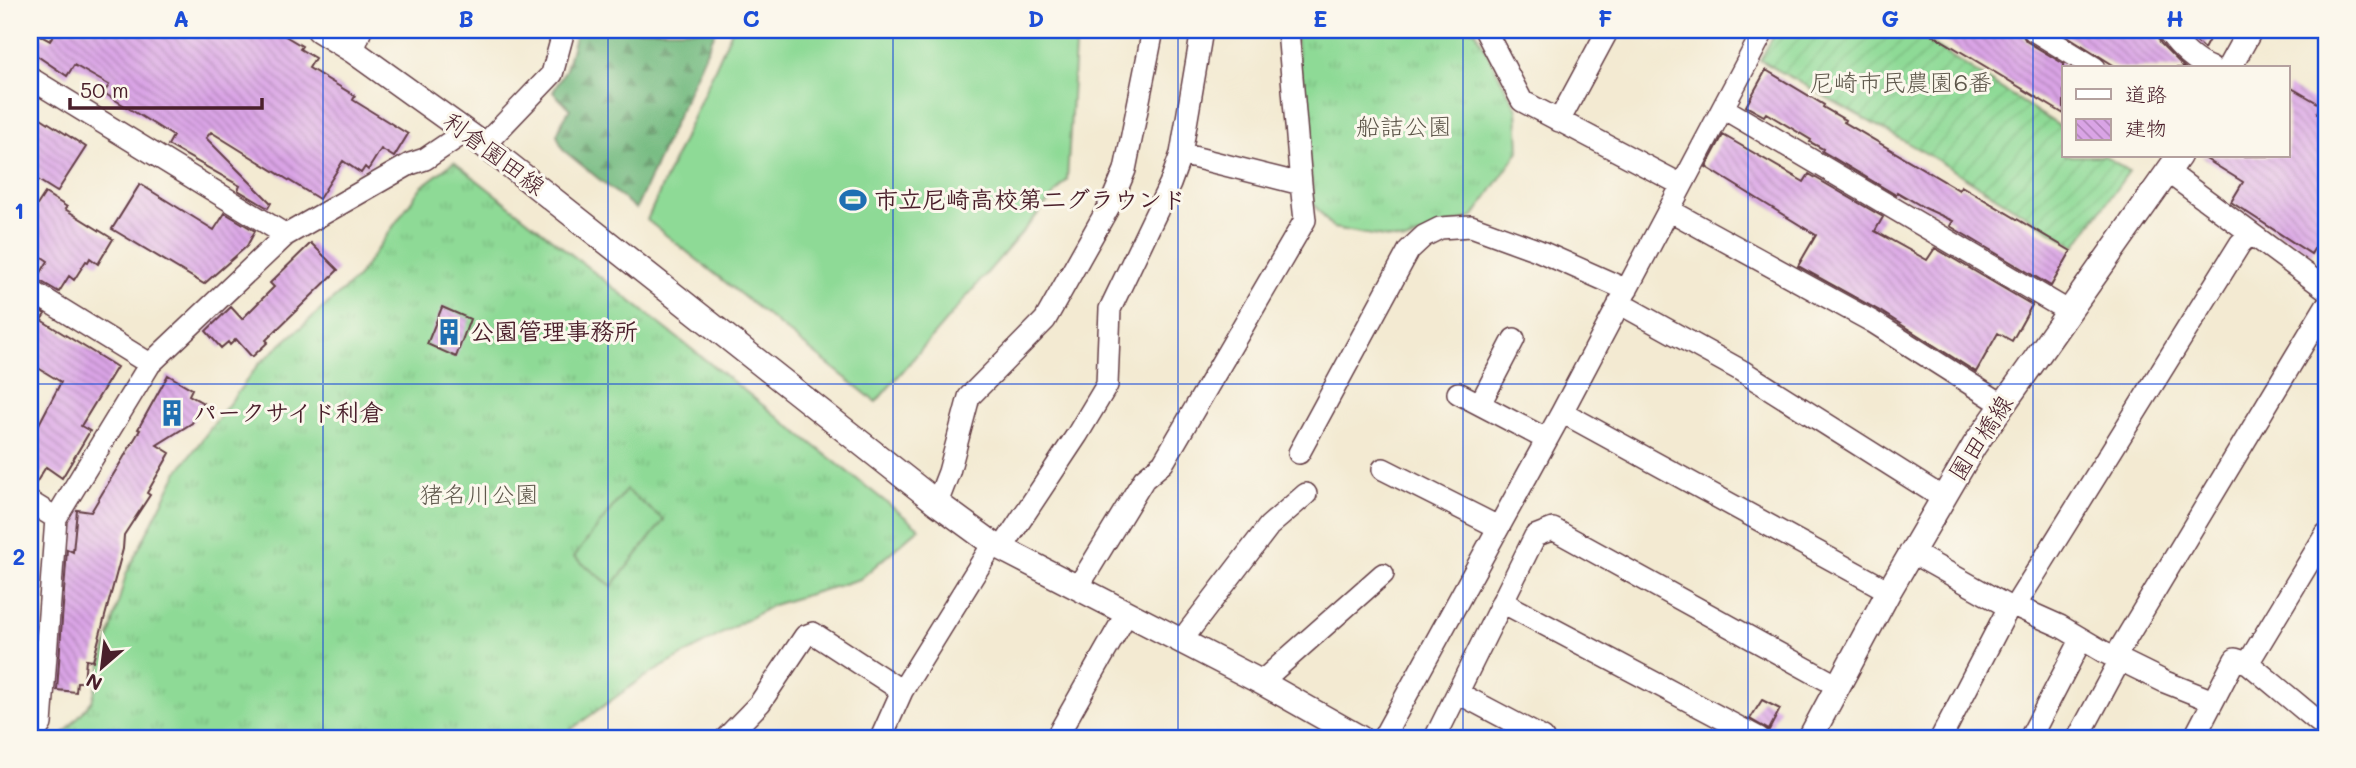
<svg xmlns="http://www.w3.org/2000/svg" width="2356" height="768" viewBox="0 0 2356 768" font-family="Mali,'Klee One',sans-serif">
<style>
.grass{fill:url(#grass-tufts);stroke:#6c7c60;stroke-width:2}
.forest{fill:url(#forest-firs);stroke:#5e6c55;stroke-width:2}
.garden{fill:url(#garden-furrows);stroke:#6c7c60;stroke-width:2}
.pitch{fill:#8eda96;stroke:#6c7c60;stroke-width:2}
.building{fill:url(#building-back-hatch)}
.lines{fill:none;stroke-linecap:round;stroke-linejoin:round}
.minor-casing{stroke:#633d44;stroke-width:24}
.tertiary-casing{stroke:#633d44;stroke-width:27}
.minor{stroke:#fff;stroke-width:21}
.tertiary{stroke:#fff;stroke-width:24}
.grid{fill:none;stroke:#1d4ed8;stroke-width:2;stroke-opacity:0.55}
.labels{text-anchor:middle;stroke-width:6;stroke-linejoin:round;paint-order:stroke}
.park-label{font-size:24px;fill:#5e574b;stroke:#fbf7ec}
.street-label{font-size:24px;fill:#4a1f2b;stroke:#fbf7ec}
.poi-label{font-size:24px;font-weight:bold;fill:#4a1f2b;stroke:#fbf7ec;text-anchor:start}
.neatline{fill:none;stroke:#1d4ed8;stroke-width:2.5}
.grid-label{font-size:23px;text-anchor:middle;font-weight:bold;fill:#1d4ed8}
</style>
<defs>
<pattern id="grass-tufts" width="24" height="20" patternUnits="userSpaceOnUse" patternTransform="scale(1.75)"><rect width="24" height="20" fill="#8eda96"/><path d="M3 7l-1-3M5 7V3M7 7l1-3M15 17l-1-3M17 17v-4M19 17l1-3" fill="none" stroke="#7cbb81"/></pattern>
<pattern id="forest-firs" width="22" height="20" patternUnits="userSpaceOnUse" patternTransform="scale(1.75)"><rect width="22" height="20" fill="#72ba7f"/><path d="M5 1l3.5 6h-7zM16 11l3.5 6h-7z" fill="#609768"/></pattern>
<pattern id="garden-furrows" width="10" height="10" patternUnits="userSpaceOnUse" patternTransform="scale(1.75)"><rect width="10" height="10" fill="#8eda96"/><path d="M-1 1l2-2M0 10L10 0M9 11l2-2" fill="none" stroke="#7cbb81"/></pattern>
<pattern id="building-back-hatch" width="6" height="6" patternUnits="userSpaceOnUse" patternTransform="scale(1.75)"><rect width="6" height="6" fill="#daa4e6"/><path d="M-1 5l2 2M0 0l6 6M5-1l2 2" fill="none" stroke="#b385bb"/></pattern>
</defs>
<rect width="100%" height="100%" fill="#fbf7ec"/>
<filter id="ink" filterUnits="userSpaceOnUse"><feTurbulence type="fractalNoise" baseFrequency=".0143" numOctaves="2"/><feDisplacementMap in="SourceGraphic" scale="14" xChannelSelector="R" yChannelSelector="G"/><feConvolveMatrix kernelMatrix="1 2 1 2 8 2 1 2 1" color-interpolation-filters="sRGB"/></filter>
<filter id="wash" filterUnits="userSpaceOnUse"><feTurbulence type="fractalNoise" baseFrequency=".00686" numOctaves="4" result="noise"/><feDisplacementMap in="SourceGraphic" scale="28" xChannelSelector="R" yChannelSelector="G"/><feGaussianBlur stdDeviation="1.57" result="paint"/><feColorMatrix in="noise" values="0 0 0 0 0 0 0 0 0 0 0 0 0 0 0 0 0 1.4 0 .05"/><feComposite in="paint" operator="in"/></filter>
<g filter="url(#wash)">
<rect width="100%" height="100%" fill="#f3ead2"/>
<!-- grass -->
<path class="grass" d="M 1295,30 L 1475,30 L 1517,109 L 1519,151 L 1474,216 L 1405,241 L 1333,228 L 1314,205 Z
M 454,162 L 919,528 L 860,579 L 773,605 L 641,679 L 559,738 L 60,738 L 92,701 L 126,574 L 177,473 L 259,364 L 356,279 L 422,186 Z"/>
<!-- forest -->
<path class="forest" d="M 577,30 L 716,30 L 636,209 L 563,150 L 557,135 L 562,122 L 570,109 L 553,92 L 566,69 Z"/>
<!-- garden -->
<path class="garden" d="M 1777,30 L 1910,30 L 2064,129 L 2064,156 L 2105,156 L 2129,171 L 2075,246 L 1934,158 L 1760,60 Z"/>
<!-- pitch -->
<path class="pitch" d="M 732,30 L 1076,30 L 1067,180 L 876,402 L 647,220 Z
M 626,490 L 664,520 L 612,586 L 574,557 Z"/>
<g id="blocks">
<!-- building -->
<path class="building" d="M 30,30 L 50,41 L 57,30 L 275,30 L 302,46 L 300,49 L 315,58 L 309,68 L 355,96 L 353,100 L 408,134 L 394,157 L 381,149 L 368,170 L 365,167 L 361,173 L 343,161 L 319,199 L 211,132 L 206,138 L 271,203 L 268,208 L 238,190 L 240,186 L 168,145 L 173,136 L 104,93 L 109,85 L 74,65 L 67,76 L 30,51 Z
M 1925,30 L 2020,30 L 2026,41 L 2064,64 L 2064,114 Z
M 2058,30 L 2154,30 L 2161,44 L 2185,68 L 2118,68 Z
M 2183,30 L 2214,30 L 2204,49 Z
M 1766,70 L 1824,105 L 1823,107 L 1845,120 L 1844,122 L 1959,190 L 1961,186 L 2071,251 L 2051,286 L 1950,226 L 1953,221 L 1925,208 L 1897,192 L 1896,195 L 1822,151 L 1823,149 L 1810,142 L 1811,140 L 1766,113 L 1764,116 L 1746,106 Z
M 2288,86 L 2321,105 L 2317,113 L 2326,119 L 2326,229 L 2311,254 L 2231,202 L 2243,182 L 2201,156 L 2288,156 Z
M 30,111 L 86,147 L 57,192 L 30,175 Z
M 1723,135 L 1804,182 L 1809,174 L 1883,217 L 1875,231 L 1927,260 L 1935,248 L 2032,305 L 2012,341 L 1998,333 L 1976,372 L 1880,311 L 1798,266 L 1816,235 L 1706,167 Z
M 140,184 L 214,230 L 225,213 L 255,231 L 247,246 L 204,284 L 112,229 Z
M 45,193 L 67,207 L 65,209 L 113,239 L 98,264 L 90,258 L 88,262 L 86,261 L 74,280 L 69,276 L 59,292 L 37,279 L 48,261 L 30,249 L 30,216 Z
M 311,243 L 338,270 L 266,340 L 268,342 L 252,357 L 236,339 L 230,345 L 228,342 L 221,348 L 206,331 L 231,307 L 242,319 L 274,287 L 270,283 Z
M 30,305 L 45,314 L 41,320 L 117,367 L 81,426 L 90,431 L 62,478 L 46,467 L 32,489 L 30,489 L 30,418 L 39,424 L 61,382 L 30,363 Z
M 442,307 L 470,319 L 456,357 L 427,344 Z
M 168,375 L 192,389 L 189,395 L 203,403 L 192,423 L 157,445 L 170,453 L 147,493 L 150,495 L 124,535 L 123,549 L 93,661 L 86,660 L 84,682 L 77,682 L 76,692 L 57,690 L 67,549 L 73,552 L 77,510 L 91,512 L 140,430 L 138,429 Z
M 1762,700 L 1780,709 L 1769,730 L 1750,719 Z"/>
</g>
</g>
<g filter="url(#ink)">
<use href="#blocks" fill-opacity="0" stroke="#633d44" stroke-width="2"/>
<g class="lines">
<defs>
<path id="minor" d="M 1288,30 L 1301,184
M 1485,30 L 1522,101 L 1682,185
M 2033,30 L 2095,68
M 2167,30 C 2178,45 2193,61 2211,68
M 353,51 L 361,30
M 30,78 L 286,235
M 1723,108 L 2068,311
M 1559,121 L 1608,30
M 484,145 L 552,74 L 564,30
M 2168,172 L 2326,289
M 1669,210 L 1873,322 L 2002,404
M 30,290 L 150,364
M 1619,303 L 1742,371 L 1943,498
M 1458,393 L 1546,439
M 1480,404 L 1514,339
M 1562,412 L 1889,591
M 1299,453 L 1409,250 L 1424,236 L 1440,228 L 1471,226 L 1537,250 L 1627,290
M 1383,469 L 1498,527
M 30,502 L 56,518
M 937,503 L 949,472 L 969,397 L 1045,320 L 1112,201 L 1125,170 L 1153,30
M 1002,548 L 1077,435 L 1107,385 L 1110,309 L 1170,184 L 1181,154 L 1202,30
M 1911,552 L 2000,602 L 2009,607 L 2015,606 L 2060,626 L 2104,652 L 2165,682 L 2213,701
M 1078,587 L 1144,479 L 1163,463 L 1305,220 L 1301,184 L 1181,154
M 1502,602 L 1759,738
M 2015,606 L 2240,244 L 2250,234
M 1181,641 L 1269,526 L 1306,494
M 2115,657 L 2326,306
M 2248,663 L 2326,534
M 1261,682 L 1383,574
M 1458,693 L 1543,738
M 30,738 L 41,724 L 56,518 L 150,364 L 286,235 L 410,164 L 425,159 L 465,132
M 726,738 L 760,703 L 805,636 L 813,633 L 902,691
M 881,738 L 902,691 L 993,544
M 1056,738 L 1127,613
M 1383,738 L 1562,412 L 1764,30
M 1435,738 L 1535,536 L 1553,529 L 1836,685
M 1941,738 L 2009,607
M 2030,738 L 2081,640
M 2078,738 L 2120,660
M 2194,738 L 2235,659 L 2248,663 L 2326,728"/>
<path id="tertiary" d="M 319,30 L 353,51 L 484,145 L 937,503 L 993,544 L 1261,682 L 1360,738
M 2229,68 L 2250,30
M 1810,738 L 1889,591 L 1974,446 L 2179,156"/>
</defs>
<!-- minor casing -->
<use href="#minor" class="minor-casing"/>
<!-- tertiary casing -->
<use href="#tertiary" class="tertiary-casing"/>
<!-- minor -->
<use href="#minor" class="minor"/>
<!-- tertiary -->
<use href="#tertiary" class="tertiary"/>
</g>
</g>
<!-- grid -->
<path class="grid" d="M 323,30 L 323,738M 608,30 L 608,738M 893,30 L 893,738M 1178,30 L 1178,738M 1463,30 L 1463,738M 1748,30 L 1748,738M 2033,30 L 2033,738M 30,384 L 2326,384"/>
<!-- icons -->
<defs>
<symbol id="stadium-bare" viewBox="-9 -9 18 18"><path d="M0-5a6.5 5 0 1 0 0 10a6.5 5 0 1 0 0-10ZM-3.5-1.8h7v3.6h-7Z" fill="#1f6fb2" stroke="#fbf7ec" stroke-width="2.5" paint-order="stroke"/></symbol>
<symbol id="building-bare" viewBox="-9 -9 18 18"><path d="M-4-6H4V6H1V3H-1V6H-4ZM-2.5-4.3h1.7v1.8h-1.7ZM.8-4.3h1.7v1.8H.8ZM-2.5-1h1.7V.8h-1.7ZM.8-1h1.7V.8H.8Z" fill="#1f6fb2" stroke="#fbf7ec" stroke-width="2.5" paint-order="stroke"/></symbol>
</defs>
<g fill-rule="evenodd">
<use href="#stadium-bare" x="834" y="181" width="38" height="38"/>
<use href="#building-bare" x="430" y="313" width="38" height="38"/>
<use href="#building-bare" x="153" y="394" width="38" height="38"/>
</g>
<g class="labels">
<!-- park labels -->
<g class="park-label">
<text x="1901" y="91">尼崎市民農園6番</text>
<text x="1404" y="135">船詰公園</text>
<text x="479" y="503">猪名川公園</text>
</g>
<!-- street labels -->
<g class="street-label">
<text transform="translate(494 154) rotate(37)" y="8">利倉園田線</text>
<text transform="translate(1981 438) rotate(-57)" y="8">園田橋線</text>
</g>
<!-- poi labels -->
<g class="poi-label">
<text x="874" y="208">市立尼崎高校第二グラウンド</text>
<text x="470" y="340">公園管理事務所</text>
<text x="193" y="421">パークサイド利倉</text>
</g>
</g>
<!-- margin -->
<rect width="2356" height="768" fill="none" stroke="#fbf7ec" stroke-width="77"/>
<!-- legend -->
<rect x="2062" y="66" width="228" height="91" fill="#fbf7ec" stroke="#b4a19f" stroke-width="2"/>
<rect x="2076" y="89" width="35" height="10" fill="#ffffff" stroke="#b4a19f" stroke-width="2"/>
<text x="2125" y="102" font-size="21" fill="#4a1f2b">道路</text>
<rect x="2076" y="119" width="35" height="21" fill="url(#building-back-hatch)" stroke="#b4a19f" stroke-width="2"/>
<text x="2125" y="136" font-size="21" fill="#4a1f2b">建物</text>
<!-- north arrow -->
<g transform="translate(102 667) rotate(208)" stroke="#fbf7ec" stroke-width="5" paint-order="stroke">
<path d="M0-5L12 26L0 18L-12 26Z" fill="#4a1f2b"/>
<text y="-10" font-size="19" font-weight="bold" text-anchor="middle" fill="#4a1f2b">N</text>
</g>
<!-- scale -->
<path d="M70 98v10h192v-10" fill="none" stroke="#4a1f2b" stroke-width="3.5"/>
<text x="80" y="98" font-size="21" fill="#4a1f2b" stroke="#fbf7ec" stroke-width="5" paint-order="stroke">50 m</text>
<rect x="38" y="38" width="2280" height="692" class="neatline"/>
<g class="grid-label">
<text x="181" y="27">A</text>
<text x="466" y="27">B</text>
<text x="751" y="27">C</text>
<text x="1036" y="27">D</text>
<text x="1320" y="27">E</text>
<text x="1605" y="27">F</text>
<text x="1890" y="27">G</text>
<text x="2175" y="27">H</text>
<text x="19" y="219">1</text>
<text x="19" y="565">2</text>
</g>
</svg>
